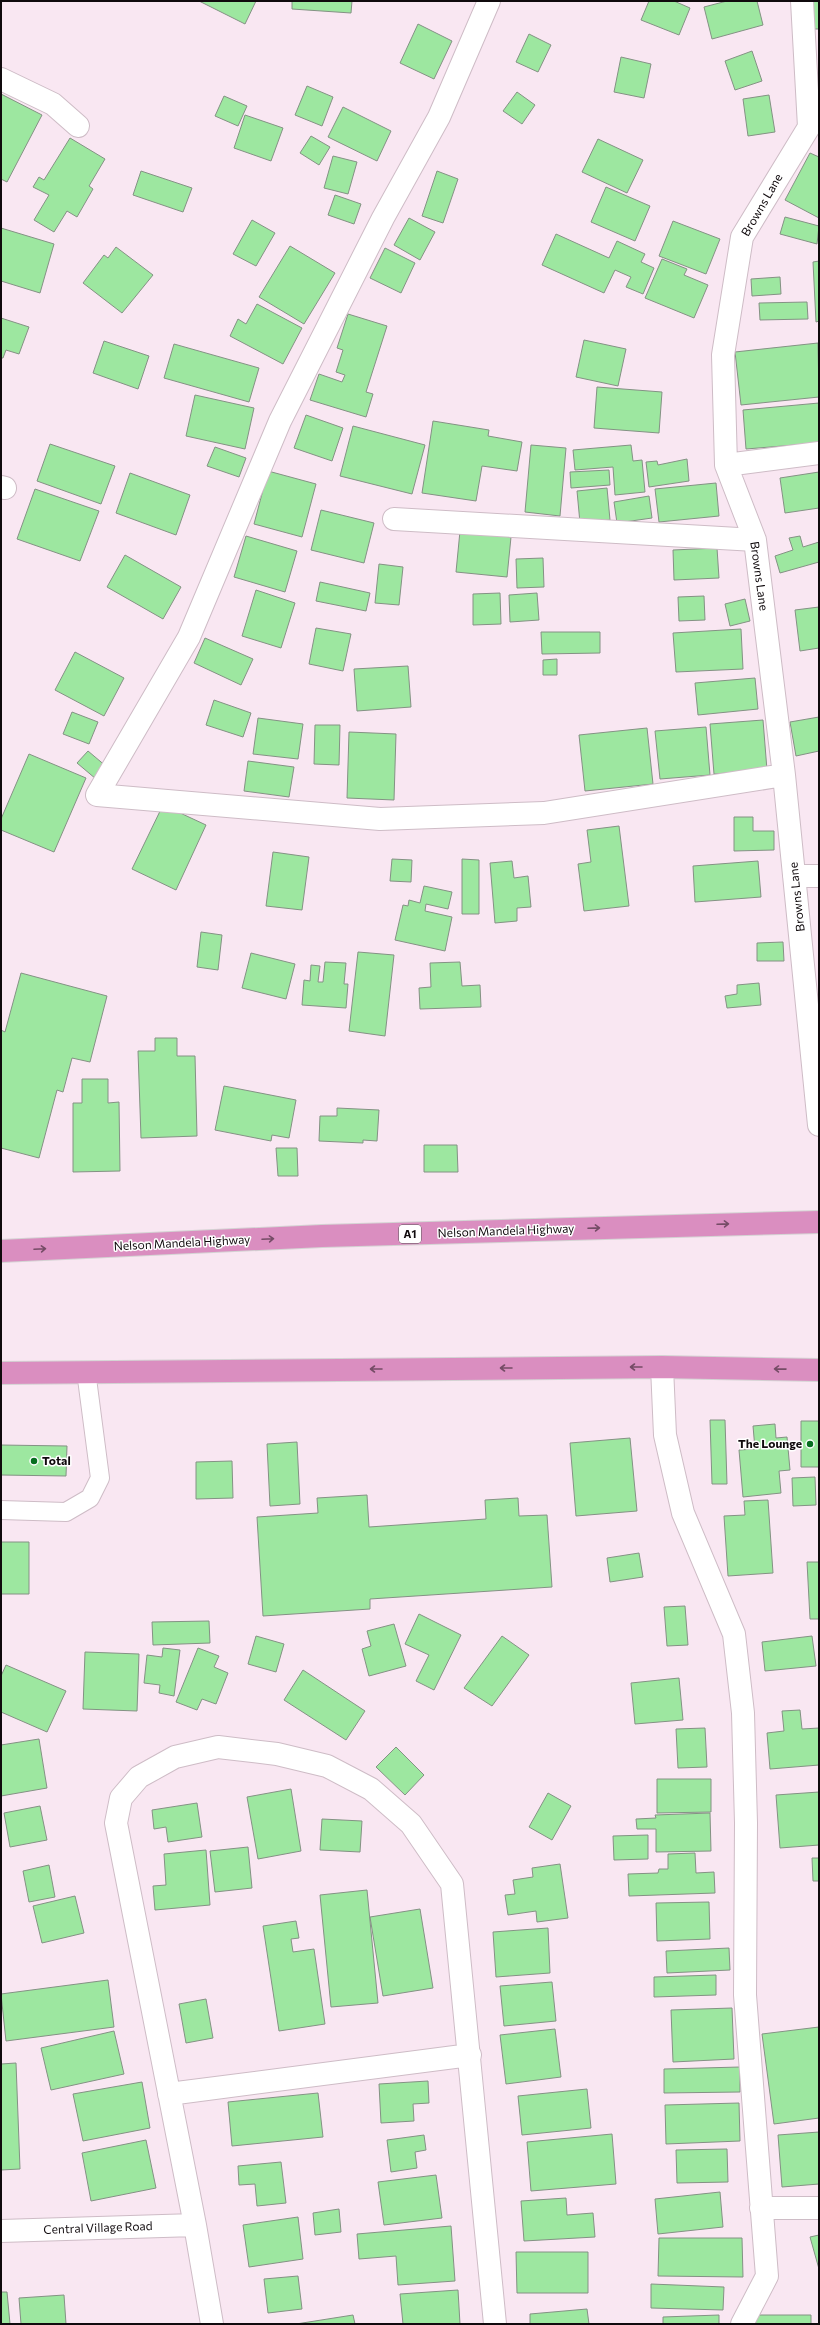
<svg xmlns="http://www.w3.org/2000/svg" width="820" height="2325" viewBox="0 0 820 2325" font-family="Commissioner,sans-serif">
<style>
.building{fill:#9de7a0;stroke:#849284}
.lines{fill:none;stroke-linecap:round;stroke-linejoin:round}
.service-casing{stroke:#cebcc6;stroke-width:20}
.minor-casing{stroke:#cebcc6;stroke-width:24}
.trunk-casing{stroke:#d4d3d3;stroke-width:24}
.service{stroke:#fff;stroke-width:18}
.minor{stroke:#fff;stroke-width:22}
.trunk{stroke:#da8ec0;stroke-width:22}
.oneway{stroke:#754c66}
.poi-dot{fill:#066f1f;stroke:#fff;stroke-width:1.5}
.labels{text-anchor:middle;stroke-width:3;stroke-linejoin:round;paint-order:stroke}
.shield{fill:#fff;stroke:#585456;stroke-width:1}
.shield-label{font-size:11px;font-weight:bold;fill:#100a0d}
.street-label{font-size:12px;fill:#100a0d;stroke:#fff}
.poi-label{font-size:12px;font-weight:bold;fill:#100a0d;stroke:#fff;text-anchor:end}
</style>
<rect width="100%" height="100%" fill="#f9e7f2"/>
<!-- building -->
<path class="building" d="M 199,1 L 256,1 L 245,24 Z
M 292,1 L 352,1 L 351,13 L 292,9 Z
M 649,1 L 674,1 L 690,8 L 679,35 L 641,20 Z
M 727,1 L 757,1 L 763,25 L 712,39 L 704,7 Z
M 805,1 L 819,1 L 819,29 L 807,29 Z
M 418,24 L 452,41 L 434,79 L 400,63 Z
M 529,34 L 551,45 L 538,72 L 516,62 Z
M 752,51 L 762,81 L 735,90 L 725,61 Z
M 621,57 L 651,64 L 644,98 L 614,92 Z
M 307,86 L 333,97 L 322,126 L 295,115 Z
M 517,92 L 535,105 L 522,124 L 503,111 Z
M 1,94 L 42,115 L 7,182 L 1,179 Z
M 769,95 L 775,132 L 748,136 L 743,99 Z
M 224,96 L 247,106 L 238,126 L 215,116 Z
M 343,107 L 391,131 L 377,161 L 328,137 Z
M 245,115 L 283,128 L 271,161 L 234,148 Z
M 311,136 L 330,147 L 319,165 L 300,153 Z
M 70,138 L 105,159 L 89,186 L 93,189 L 77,217 L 67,211 L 54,232 L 34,220 L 49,195 L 33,187 L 39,177 L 44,180 Z
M 598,139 L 643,160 L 627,193 L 582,172 Z
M 810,153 L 819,157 L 819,218 L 785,200 Z
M 333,156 L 357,162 L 348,194 L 324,188 Z
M 141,171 L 192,188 L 183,212 L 133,195 Z
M 437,171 L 458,179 L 443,223 L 422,216 Z
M 606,187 L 650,206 L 635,241 L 591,222 Z
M 335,195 L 361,204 L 354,224 L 328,215 Z
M 785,217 L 819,226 L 817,244 L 780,234 Z
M 409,218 L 435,232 L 420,260 L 394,245 Z
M 252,220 L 275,233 L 256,266 L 233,254 Z
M 673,221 L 720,239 L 706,274 L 659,256 Z
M 1,228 L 54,244 L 40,293 L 1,281 Z
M 556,234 L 609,258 L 617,241 L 645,254 L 641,262 L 654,268 L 643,294 L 626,287 L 631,277 L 615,270 L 604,293 L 542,265 Z
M 290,246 L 335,273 L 304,324 L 259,297 Z
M 116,247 L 153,275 L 122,313 L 83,283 L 104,255 L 108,258 Z
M 385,248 L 415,263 L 401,293 L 370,278 Z
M 662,259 L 687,269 L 684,275 L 708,285 L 694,318 L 645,298 Z
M 819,261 L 819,321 L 816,322 L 813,262 Z
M 780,277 L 781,294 L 752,296 L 751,279 Z
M 807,302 L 808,319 L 760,320 L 759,303 Z
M 257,304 L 302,328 L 283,364 L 230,336 L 238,319 L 246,324 Z
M 348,314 L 387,326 L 366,392 L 373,394 L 366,417 L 310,400 L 319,374 L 342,382 L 345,375 L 336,372 L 343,350 L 337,348 Z
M 1,318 L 29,327 L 19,354 L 6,350 L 3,358 L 1,358 Z
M 584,340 L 626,349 L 618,386 L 576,377 Z
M 104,341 L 149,356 L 138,389 L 93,373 Z
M 818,343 L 819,397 L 741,405 L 735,352 Z
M 174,344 L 259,368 L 249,402 L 164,378 Z
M 597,387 L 662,392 L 659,433 L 594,428 Z
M 195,395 L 254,408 L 245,449 L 186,436 Z
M 819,403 L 819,443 L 746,449 L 743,410 Z
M 306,415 L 343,428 L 332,461 L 294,448 Z
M 433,421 L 489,430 L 488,436 L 522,442 L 517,471 L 482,466 L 476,501 L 422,493 Z
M 353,426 L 425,445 L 412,494 L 340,476 Z
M 50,444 L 115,466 L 101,504 L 37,481 Z
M 531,445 L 566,448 L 560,516 L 525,512 Z
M 631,445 L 633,461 L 642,460 L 645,492 L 615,495 L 613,467 L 575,470 L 573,450 Z
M 215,447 L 246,458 L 239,477 L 207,466 Z
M 687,459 L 689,481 L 649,487 L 646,462 L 657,461 L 658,465 Z
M 609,470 L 610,485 L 571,488 L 570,472 Z
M 268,471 L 316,484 L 302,537 L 254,524 Z
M 819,472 L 819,508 L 785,513 L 780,478 Z
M 130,473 L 190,495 L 176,535 L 116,513 Z
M 716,483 L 719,516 L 659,522 L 655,489 Z
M 607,488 L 610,520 L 580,523 L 577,491 Z
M 35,489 L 99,511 L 80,561 L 17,539 Z
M 649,496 L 652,518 L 617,523 L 614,502 Z
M 321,510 L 374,523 L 364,563 L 311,550 Z
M 460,531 L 511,537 L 507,577 L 456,572 Z
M 246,536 L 297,551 L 285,592 L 234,577 Z
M 800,536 L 803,547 L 819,542 L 819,562 L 780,573 L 775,556 L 793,550 L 789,538 Z
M 717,548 L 719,578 L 674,580 L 673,550 Z
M 125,555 L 181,587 L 163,619 L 107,587 Z
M 543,558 L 544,587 L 517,588 L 516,559 Z
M 379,564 L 403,567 L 399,605 L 375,603 Z
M 320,582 L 370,593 L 366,611 L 316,601 Z
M 256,590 L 295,603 L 281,648 L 242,636 Z
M 500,593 L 501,624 L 473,625 L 473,594 Z
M 537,593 L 539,620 L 510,622 L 509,595 Z
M 704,596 L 705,620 L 679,621 L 678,597 Z
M 745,599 L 750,621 L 730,626 L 725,604 Z
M 819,607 L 819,648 L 800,651 L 795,610 Z
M 316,628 L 351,634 L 343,671 L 309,664 Z
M 741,629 L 743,669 L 676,672 L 673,633 Z
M 541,632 L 600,632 L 600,653 L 542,654 Z
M 205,638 L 253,659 L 241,685 L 194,663 Z
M 75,652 L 124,678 L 104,716 L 55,690 Z
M 557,659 L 557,675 L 543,675 L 543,660 Z
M 408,666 L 411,707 L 357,711 L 354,669 Z
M 755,678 L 758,709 L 698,715 L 695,683 Z
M 214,700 L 251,713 L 243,737 L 206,725 Z
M 72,712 L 98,722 L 89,744 L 63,734 Z
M 819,717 L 819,751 L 796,756 L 790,722 Z
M 258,718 L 303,724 L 298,759 L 253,754 Z
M 763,720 L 767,770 L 714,774 L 710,724 Z
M 315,725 L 340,725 L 339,765 L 314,764 Z
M 706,727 L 710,775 L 660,779 L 655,731 Z
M 647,728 L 653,784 L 585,791 L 579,735 Z
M 349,732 L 396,734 L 394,800 L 347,798 Z
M 88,751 L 107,767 L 96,779 L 77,763 Z
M 29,754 L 86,778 L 54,852 L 1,830 L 1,819 Z
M 248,761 L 294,767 L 289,797 L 244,791 Z
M 163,805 L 206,825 L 176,890 L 132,869 Z
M 734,817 L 753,817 L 753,831 L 774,831 L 774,850 L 734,851 Z
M 619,826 L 629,906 L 584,911 L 578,864 L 591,862 L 587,830 Z
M 273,852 L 309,857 L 302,910 L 266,906 Z
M 392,859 L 412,860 L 411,882 L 390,881 Z
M 462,859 L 479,860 L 479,914 L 462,914 Z
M 512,861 L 514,878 L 528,876 L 531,907 L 517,908 L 517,921 L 495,923 L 490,863 Z
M 758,861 L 761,897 L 695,902 L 693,866 Z
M 424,886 L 452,892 L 448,909 L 426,904 L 425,911 L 452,917 L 445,951 L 395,940 L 403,905 L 408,906 L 409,900 L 420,903 Z
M 201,932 L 222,935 L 218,970 L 197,967 Z
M 783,942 L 784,961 L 757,961 L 757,943 Z
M 358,952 L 394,955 L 385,1036 L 349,1031 Z
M 251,953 L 295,964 L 286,999 L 242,988 Z
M 325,962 L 346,963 L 344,984 L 348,984 L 346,1008 L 302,1005 L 304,980 L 310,981 L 311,965 L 320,966 L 318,982 L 323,982 Z
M 460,962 L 462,986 L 480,985 L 481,1007 L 420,1009 L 419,988 L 431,987 L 430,963 Z
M 21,973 L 107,996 L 90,1062 L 72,1058 L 63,1092 L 57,1090 L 39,1158 L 1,1148 L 1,1030 L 5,1032 Z
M 759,983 L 761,1005 L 727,1008 L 725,996 L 737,994 L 737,985 Z
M 155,1038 L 177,1038 L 177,1056 L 195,1056 L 197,1136 L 141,1138 L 138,1051 L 155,1051 Z
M 82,1079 L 108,1079 L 108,1103 L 119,1102 L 120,1171 L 73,1172 L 73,1103 L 82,1103 Z
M 224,1086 L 296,1100 L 289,1138 L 272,1135 L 271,1141 L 215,1130 Z
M 337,1108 L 379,1110 L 377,1141 L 363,1140 L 363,1143 L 319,1141 L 320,1116 L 337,1116 Z
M 424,1145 L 457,1145 L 458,1172 L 424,1172 Z
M 276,1148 L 297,1148 L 298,1176 L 278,1176 Z
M 710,1420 L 725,1420 L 727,1484 L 712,1484 Z
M 801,1421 L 819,1421 L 819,1467 L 801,1467 Z
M 775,1424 L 776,1438 L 787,1437 L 790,1470 L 779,1471 L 781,1493 L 743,1497 L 739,1450 L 755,1449 L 753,1426 Z
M 630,1438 L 637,1511 L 576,1516 L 570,1443 Z
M 297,1442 L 300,1504 L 270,1506 L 267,1444 Z
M 1,1445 L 67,1446 L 66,1476 L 1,1475 Z
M 232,1461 L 233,1498 L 196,1499 L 196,1462 Z
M 815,1477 L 816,1505 L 793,1506 L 792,1478 Z
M 367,1495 L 369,1527 L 486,1519 L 485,1500 L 518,1498 L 519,1516 L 547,1515 L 552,1587 L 370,1599 L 370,1609 L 263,1616 L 257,1517 L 318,1513 L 317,1498 Z
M 768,1500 L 773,1573 L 728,1576 L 724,1516 L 745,1515 L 744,1501 Z
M 1,1542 L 29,1542 L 29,1594 L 1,1594 Z
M 639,1553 L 643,1577 L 610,1582 L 607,1558 Z
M 807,1562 L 819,1562 L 819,1619 L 810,1619 Z
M 685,1606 L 688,1645 L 667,1646 L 664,1607 Z
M 419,1614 L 461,1635 L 434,1690 L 416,1681 L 429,1655 L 405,1644 Z
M 209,1621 L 210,1643 L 153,1645 L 152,1622 Z
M 394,1624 L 406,1666 L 369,1676 L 362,1649 L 371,1646 L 367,1631 Z
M 256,1636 L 284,1644 L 276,1672 L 248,1664 Z
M 502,1636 L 529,1655 L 492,1706 L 464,1688 Z
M 812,1636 L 816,1666 L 765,1671 L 762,1642 Z
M 163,1648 L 180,1650 L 174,1696 L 159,1693 L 160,1685 L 144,1683 L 147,1655 L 162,1657 Z
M 198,1648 L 219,1656 L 214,1667 L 228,1673 L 216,1704 L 202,1699 L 197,1710 L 176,1702 Z
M 85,1652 L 139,1654 L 137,1711 L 83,1709 Z
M 6,1665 L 66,1691 L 47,1732 L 1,1712 L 1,1676 Z
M 303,1670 L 365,1711 L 346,1740 L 284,1700 Z
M 679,1678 L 683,1720 L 635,1724 L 631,1683 Z
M 800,1710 L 802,1729 L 819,1728 L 819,1765 L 770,1769 L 767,1733 L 784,1731 L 782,1711 Z
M 705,1728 L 707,1767 L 678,1768 L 676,1729 Z
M 39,1739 L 47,1788 L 1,1796 L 1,1745 Z
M 396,1747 L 424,1775 L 405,1795 L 376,1767 Z
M 657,1779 L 711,1779 L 711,1812 L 657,1813 Z
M 291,1789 L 301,1851 L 258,1859 L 247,1797 Z
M 819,1792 L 819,1845 L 780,1848 L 776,1795 Z
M 548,1793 L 571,1806 L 552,1840 L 529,1827 Z
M 197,1803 L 202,1837 L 168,1842 L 166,1827 L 154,1829 L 152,1810 Z
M 40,1806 L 47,1840 L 10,1847 L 4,1813 Z
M 710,1813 L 711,1851 L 656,1852 L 656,1829 L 637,1829 L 636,1819 L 656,1818 L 655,1815 Z
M 322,1819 L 362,1821 L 360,1852 L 320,1850 Z
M 648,1835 L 648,1859 L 614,1860 L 613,1836 Z
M 248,1847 L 252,1888 L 215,1892 L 210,1851 Z
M 206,1850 L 210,1905 L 155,1910 L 153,1886 L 166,1885 L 164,1854 Z
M 695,1853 L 696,1873 L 714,1872 L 715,1893 L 629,1896 L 628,1874 L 658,1873 L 659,1869 L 668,1869 L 668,1854 Z
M 812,1858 L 819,1858 L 819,1881 L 813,1881 Z
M 560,1864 L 568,1918 L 537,1922 L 536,1911 L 508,1915 L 505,1895 L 515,1894 L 513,1880 L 533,1877 L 532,1868 Z
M 49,1865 L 55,1897 L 29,1902 L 23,1871 Z
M 367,1890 L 378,2003 L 331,2007 L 320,1895 Z
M 75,1896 L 84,1933 L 42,1943 L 33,1906 Z
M 709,1902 L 710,1939 L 657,1941 L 656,1903 Z
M 420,1909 L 433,1988 L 383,1996 L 370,1917 Z
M 296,1921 L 299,1938 L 291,1939 L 293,1952 L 314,1949 L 325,2024 L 279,2031 L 263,1926 Z
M 548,1928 L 550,1973 L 496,1977 L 493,1932 Z
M 729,1948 L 730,1970 L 667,1973 L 666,1951 Z
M 716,1975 L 716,1995 L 654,1997 L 654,1977 Z
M 108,1980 L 114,2027 L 6,2041 L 1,1994 Z
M 552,1982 L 556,2021 L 504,2026 L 500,1986 Z
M 206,1999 L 213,2038 L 186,2043 L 179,2004 Z
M 732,2008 L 734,2059 L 673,2062 L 671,2010 Z
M 819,2027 L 819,2118 L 774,2124 L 762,2034 Z
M 555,2029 L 561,2077 L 506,2084 L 500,2035 Z
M 114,2031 L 124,2074 L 51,2090 L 41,2048 Z
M 16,2063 L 20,2169 L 1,2170 L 1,2064 Z
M 740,2067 L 740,2092 L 664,2093 L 664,2069 Z
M 428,2081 L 429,2103 L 413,2104 L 414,2121 L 381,2123 L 379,2084 Z
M 142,2082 L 150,2128 L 83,2141 L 73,2094 Z
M 587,2089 L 591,2128 L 522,2135 L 518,2096 Z
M 318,2093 L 323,2137 L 232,2146 L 228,2102 Z
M 739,2103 L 740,2141 L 666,2144 L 665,2105 Z
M 819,2132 L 819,2184 L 782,2187 L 778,2135 Z
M 612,2134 L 616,2184 L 531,2191 L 527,2142 Z
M 424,2135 L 426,2150 L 415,2152 L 417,2168 L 391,2172 L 387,2140 Z
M 146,2140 L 156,2188 L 91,2201 L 82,2153 Z
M 727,2149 L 728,2182 L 677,2183 L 676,2150 Z
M 281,2162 L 286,2203 L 257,2206 L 255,2184 L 239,2185 L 238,2166 Z
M 436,2175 L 442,2218 L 384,2225 L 378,2182 Z
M 720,2192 L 723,2227 L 658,2234 L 655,2199 Z
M 566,2198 L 567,2215 L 593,2213 L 595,2237 L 524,2241 L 521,2201 Z
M 339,2209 L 341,2232 L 315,2235 L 313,2213 Z
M 298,2217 L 303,2259 L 249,2267 L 243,2225 Z
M 451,2226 L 455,2281 L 398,2285 L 396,2256 L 359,2259 L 357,2234 Z
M 819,2235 L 819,2269 L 810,2237 Z
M 659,2238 L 742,2238 L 743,2277 L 658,2276 Z
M 516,2252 L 588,2252 L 588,2293 L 517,2293 Z
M 298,2276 L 302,2309 L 268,2313 L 264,2279 Z
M 651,2284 L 724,2287 L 723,2310 L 651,2308 Z
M 458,2290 L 460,2324 L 399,2324 L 403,2324 L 400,2294 Z
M 1,2292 L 7,2292 L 10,2324 L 1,2324 Z
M 64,2295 L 66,2324 L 21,2324 L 19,2298 Z
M 587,2309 L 589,2324 L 530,2324 L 530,2314 Z
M 353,2315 L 355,2324 L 296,2324 Z
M 719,2315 L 719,2324 L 663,2324 L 663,2317 Z
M 753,2315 L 811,2315 L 811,2324 L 753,2324 Z"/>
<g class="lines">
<defs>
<path id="service" d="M 1,1510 L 66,1512 L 90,1498 L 100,1478 L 86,1371"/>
<path id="minor" d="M 489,1 L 439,117 L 383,218 L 280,421 L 189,637 L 97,795 L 380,819 L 544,813 L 784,775
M 802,1 L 809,127 L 742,237 L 723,355 L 726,465 L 755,540 L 784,775 L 819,1125
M 1,79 L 53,104 L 78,126
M 726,465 L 819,453
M 1,487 L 5,488
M 394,519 L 755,540
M 794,876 L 819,876
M 662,1367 L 665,1435 L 683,1513 L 734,1634 L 743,1713 L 746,1823 L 745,1995 L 767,2276 L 742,2324
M 169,2094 L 470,2055
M 761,2208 L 819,2208
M 1,2231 L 195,2225
M 212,2324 L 195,2225 L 116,1823 L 121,1798 L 139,1777 L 175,1757 L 218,1747 L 277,1754 L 327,1766 L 371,1789 L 411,1824 L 452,1884 L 495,2324"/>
<path id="trunk" d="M 1,1251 L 322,1236 L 819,1222
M 1,1373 L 662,1367 L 819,1370"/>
</defs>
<!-- service casing -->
<use href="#service" class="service-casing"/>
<!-- minor casing -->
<use href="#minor" class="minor-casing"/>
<!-- trunk casing -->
<use href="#trunk" class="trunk-casing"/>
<!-- service -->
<use href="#service" class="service"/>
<!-- minor -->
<use href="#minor" class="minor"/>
<!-- trunk -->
<use href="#trunk" class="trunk"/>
</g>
<!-- one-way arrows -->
<defs><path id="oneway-shaft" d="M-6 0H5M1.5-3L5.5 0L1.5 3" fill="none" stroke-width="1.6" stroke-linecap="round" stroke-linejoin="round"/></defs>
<g class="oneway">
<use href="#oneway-shaft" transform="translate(723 1224) rotate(-2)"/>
<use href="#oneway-shaft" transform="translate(594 1228) rotate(-2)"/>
<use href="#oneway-shaft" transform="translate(268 1239) rotate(-3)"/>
<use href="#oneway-shaft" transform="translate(40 1249) rotate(-3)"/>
<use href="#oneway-shaft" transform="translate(636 1367) rotate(180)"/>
<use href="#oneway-shaft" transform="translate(506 1368) rotate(180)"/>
<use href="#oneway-shaft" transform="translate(376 1369) rotate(180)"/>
<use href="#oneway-shaft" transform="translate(780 1369) rotate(-179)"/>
</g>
<!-- markers -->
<g class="poi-dot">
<circle cx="810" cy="1444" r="4"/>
<circle cx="34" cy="1461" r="4"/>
</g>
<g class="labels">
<!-- shield labels -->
<rect class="shield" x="399" y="1225" width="22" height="18" rx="3"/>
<g class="shield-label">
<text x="410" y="1238">A1</text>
</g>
<!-- street labels -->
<g class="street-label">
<text transform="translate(762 205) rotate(-60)" y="4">Browns Lane</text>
<text transform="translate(759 576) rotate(82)" y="4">Browns Lane</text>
<text transform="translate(797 897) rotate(-96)" y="4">Browns Lane</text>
<text transform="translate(506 1231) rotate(-2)" y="4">Nelson Mandela Highway</text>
<text transform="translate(182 1243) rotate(-3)" y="4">Nelson Mandela Highway</text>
<text transform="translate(98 2228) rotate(-2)" y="4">Central Village Road</text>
</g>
<!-- poi labels -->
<g class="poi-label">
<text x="802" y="1448">The Lounge</text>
<text x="42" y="1465" text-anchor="start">Total</text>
</g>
</g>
<!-- border -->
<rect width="820" height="2325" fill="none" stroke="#100a0d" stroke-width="4"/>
</svg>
